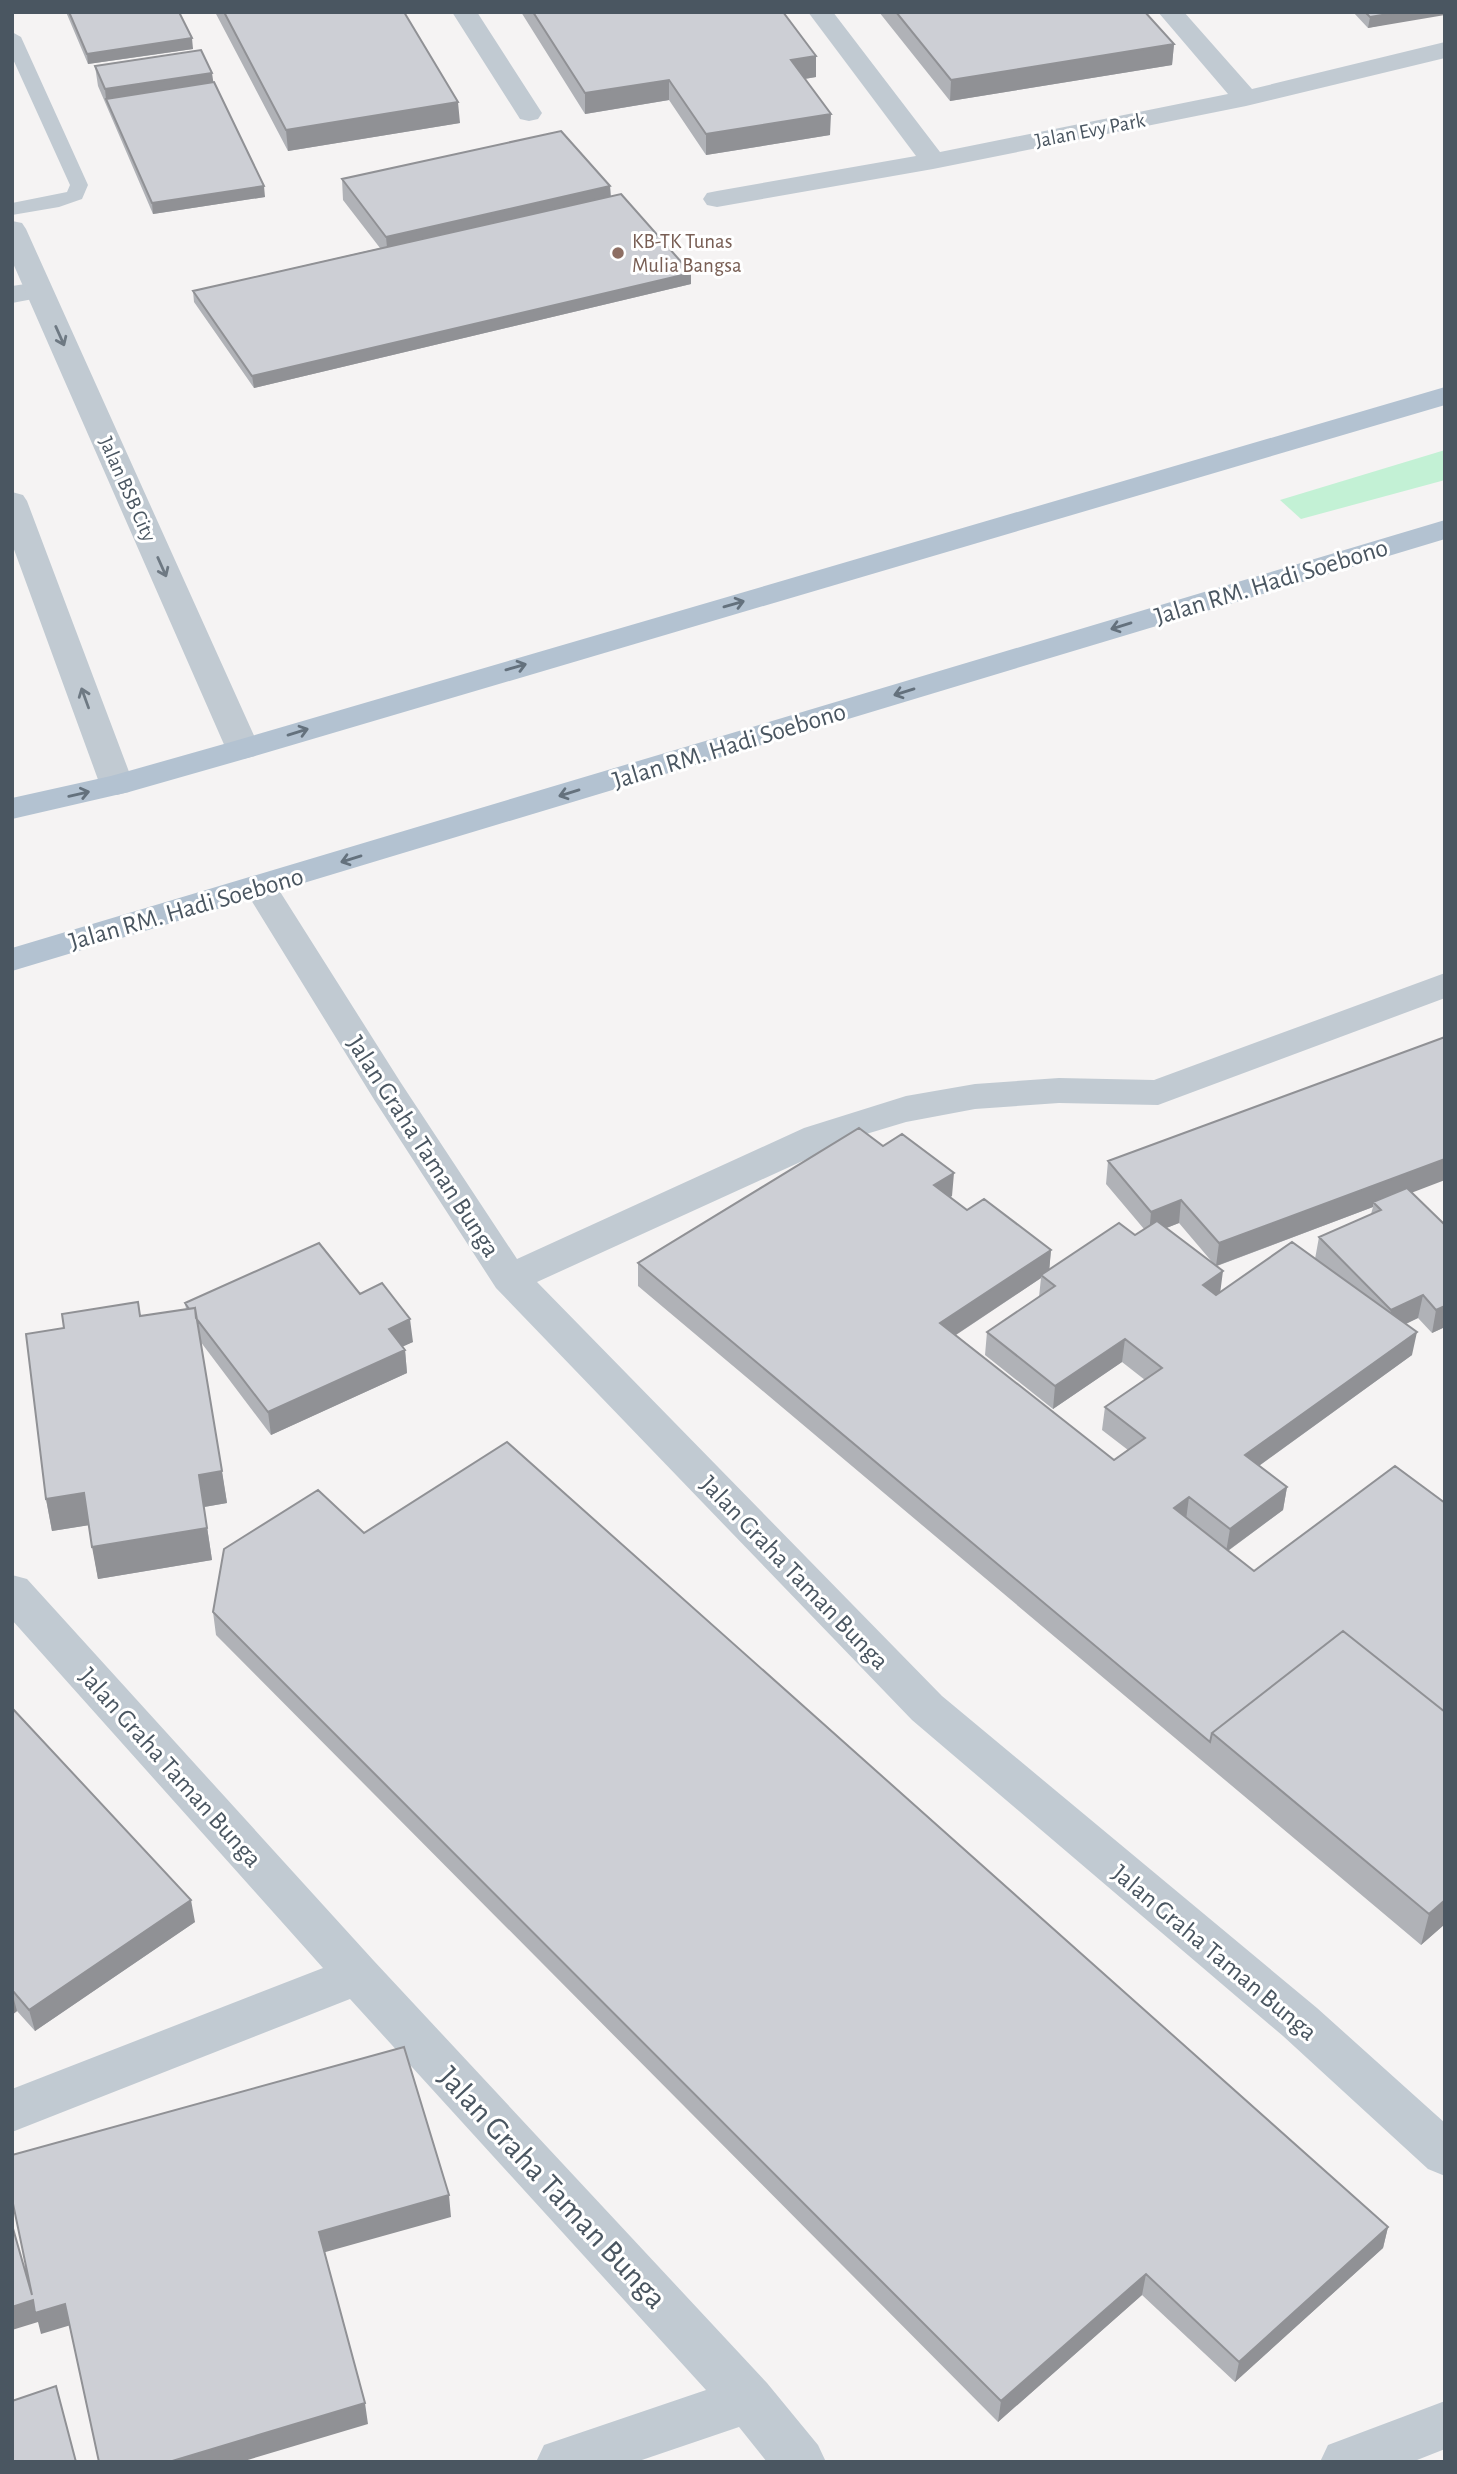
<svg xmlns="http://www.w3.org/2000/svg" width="1457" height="2474" viewBox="0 0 1457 2474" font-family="'Alegreya Sans',sans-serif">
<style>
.green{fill:#c3f1d5}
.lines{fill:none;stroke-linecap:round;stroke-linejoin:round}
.service{fill:#c1cad2;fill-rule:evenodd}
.minor{fill:#c1cad2;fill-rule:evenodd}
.tertiary{fill:#c1cad2;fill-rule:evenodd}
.primary{fill:#b3c2d1;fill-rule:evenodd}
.wall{fill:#b0b2b7;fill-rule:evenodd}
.shaded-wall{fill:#909195}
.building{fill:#cdcfd5;stroke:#909195;stroke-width:2}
.oneway{stroke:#6e7983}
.oneway2{stroke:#64717d}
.education-dot{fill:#8d6e63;stroke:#fff;stroke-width:2.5}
.labels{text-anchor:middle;stroke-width:6;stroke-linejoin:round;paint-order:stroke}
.far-street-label{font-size:21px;fill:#4a5661;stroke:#fff}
.far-education-label{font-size:21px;fill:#785e54;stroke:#fff;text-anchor:start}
.street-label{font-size:26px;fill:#4a5661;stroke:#fff}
.near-street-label{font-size:32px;fill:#4a5661;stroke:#fff}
</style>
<rect width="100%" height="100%" fill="#f5f3f3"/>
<!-- green -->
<path class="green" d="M 1445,450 L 1445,480 L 1301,519 L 1280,500 Z"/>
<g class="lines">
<!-- service -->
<path class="service" d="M 12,32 L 21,37 L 88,185 L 82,199 L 59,207 L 12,215 L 12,203 L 67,192 L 70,185 L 12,57 Z"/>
<!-- minor -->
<path class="minor" d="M 452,12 L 477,12 L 542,113 L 538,119 L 529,121 L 520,119 Z
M 808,12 L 833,12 L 940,152 L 1228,94 L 1158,12 L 1184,12 L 1252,89 L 1445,42 L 1445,58 L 1246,106 L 933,169 L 717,207 L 707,205 L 703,199 L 707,193 L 717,191 L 916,156 Z
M 39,282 L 49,284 L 53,290 L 49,296 L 12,303 L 12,286 Z
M 260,876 L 272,879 L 401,1083 L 517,1259 L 804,1128 L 906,1096 L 975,1084 L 1059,1078 L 1154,1080 L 1445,973 L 1445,998 L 1158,1105 L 1059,1103 L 975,1109 L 906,1122 L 853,1138 L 537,1282 L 942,1696 L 1317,2008 L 1445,2123 L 1445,2176 L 1428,2169 L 1283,2036 L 912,1720 L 496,1288 L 375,1101 L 243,887 L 248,879 Z
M 12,1575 L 27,1579 L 374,1961 L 767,2383 L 818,2445 L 826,2462 L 767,2462 L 739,2427 L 636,2462 L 536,2462 L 544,2445 L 706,2390 L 350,1999 L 12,2132 L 12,2089 L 323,1968 L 12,1620 Z
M 1445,2401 L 1445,2449 L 1412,2462 L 1320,2462 L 1328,2445 Z"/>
<!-- tertiary -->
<path class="tertiary" d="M 12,221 L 22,223 L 26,229 L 260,749 L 255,756 L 243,759 L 231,756 L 226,749 L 12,261 Z
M 12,492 L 23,495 L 27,501 L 134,785 L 129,792 L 117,795 L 105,792 L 100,785 L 12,544 Z"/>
<!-- primary -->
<path class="primary" d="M 1445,387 L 1445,405 L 255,756 L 129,792 L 12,819 L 12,798 L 111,776 L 231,742 Z
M 1445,520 L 1445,539 L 12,971 L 12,948 Z"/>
</g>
<!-- wall -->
<path class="wall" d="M 66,12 L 179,12 L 193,49 L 88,64 Z
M 215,12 L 404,12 L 460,123 L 288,151 Z
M 521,12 L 783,12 L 816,77 L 805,79 L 830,135 L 706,155 L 669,100 L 585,114 Z
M 879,12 L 1145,12 L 1174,44 L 1172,65 L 950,101 Z
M 1353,12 L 1445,12 L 1368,28 Z
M 95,66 L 214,82 L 265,197 L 153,214 L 98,86 Z
M 342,179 L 610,186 L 611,196 L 691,284 L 254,388 L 194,302 L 193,291 L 380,248 L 343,200 Z
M 1108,1161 L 1412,1192 L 1445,1327 L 1432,1333 L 1418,1318 L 1406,1324 L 1412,1355 L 1259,1466 L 1287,1487 L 1283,1510 L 1228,1551 L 1445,1924 L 1421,1945 L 638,1286 L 638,1263 L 952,1196 L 950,1197 L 967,1210 L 1051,1250 L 1049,1270 L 1135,1235 L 1144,1229 L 1106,1184 ZM 1373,1207 L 1371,1214 L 1319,1237 L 1315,1259 L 1220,1292 L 1217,1266 ZM 1179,1223 L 1213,1263 L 1166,1228 ZM 1041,1278 L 1039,1297 L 987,1332 L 985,1355 L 1053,1409 L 1122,1362 L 1145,1380 L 1105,1407 L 1102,1430 L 1128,1450 L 1114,1460 L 956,1335 Z
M 360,1294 L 413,1342 L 402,1346 L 405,1350 L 407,1373 L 271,1435 L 200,1341 L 227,1503 L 204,1507 L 212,1560 L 98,1579 L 89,1525 L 52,1531 L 46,1499 L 140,1316 L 186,1309 L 185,1303 Z
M 213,1612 L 1388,2227 L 1383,2248 L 1235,2382 L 1142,2295 L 998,2422 L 216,1635 Z
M 12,1708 L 195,1922 L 35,2031 L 17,2011 L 12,2015 Z"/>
<!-- shaded-wall -->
<path class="shaded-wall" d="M 1400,12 L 1445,12 L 1445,15 L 1368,28 L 1370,17 Z
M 192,38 L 193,49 L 88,64 L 87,54 Z
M 1174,44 L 1172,65 L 950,101 L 951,80 Z
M 816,56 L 816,77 L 791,81 L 791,60 Z
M 212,73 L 215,93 L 106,99 L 105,89 Z
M 669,80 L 669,100 L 585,114 L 585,93 Z
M 458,102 L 460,123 L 288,151 L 286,130 Z
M 831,114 L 830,135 L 706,155 L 706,134 Z
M 264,186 L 265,197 L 153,214 L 152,203 Z
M 610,186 L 611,207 L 388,258 L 386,237 Z
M 691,273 L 691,284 L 254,388 L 252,376 Z
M 1445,1159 L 1445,1180 L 1377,1206 L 1373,1202 L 1373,1207 L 1216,1266 L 1219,1243 Z
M 954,1173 L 952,1196 L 933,1208 L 934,1185 Z
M 1181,1200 L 1179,1223 L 1149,1235 L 1151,1212 Z
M 1051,1250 L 1049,1273 L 1041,1275 L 1041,1278 L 939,1346 L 940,1323 Z
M 1223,1271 L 1220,1294 L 1200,1308 L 1203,1285 Z
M 1423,1295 L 1418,1318 L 1386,1333 L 1391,1310 Z
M 1445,1306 L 1445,1327 L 1432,1333 L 1436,1310 Z
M 410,1319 L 413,1342 L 391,1352 L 389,1329 Z
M 1417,1332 L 1412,1355 L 1242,1478 L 1245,1455 Z
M 1125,1339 L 1122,1362 L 1053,1409 L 1055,1386 Z
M 405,1350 L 407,1373 L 271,1435 L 268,1412 Z
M 222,1471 L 227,1503 L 204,1507 L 212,1560 L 98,1579 L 92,1547 L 199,1475 Z
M 1287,1487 L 1283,1510 L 1226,1552 L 1230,1529 Z
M 84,1493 L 90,1525 L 52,1531 L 46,1499 Z
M 1189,1497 L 1186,1520 L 1174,1508 Z
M 191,1900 L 195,1922 L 35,2031 L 29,2010 Z
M 1445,1900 L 1445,1924 L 1421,1945 L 1429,1914 Z
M 12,1992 L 17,2011 L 12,2015 Z
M 449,2195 L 451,2217 L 322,2253 L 319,2232 Z
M 1388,2227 L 1383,2248 L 1235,2382 L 1239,2362 Z
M 1146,2274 L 1142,2295 L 998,2422 L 1001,2401 Z
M 33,2300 L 65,2304 L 71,2325 L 41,2334 L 38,2322 L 12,2330 L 12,2307 Z
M 365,2403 L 368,2424 L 241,2462 L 169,2462 Z"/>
<!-- building -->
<path class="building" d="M 69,12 L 179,12 L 192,38 L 87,54 Z
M 224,12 L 404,12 L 458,102 L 286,130 Z
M 533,12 L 783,12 L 816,56 L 791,60 L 831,114 L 706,134 L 669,80 L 585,93 Z
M 896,12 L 1145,12 L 1174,44 L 951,80 Z
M 1365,12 L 1400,12 L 1370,17 Z
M 201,50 L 212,73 L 105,89 L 95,66 Z
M 214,82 L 264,186 L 152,203 L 106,99 Z
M 561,131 L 610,186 L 386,237 L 342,179 Z
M 621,194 L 691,273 L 252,376 L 193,291 Z
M 1445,1037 L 1445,1159 L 1219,1243 L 1181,1200 L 1151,1212 L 1108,1161 Z
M 859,1128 L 883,1146 L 902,1134 L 954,1173 L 934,1185 L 967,1210 L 984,1199 L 1051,1250 L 940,1323 L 1114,1460 L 1145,1438 L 1105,1407 L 1162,1368 L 1125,1339 L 1055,1386 L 987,1332 L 1055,1286 L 1041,1275 L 1119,1223 L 1135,1235 L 1157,1221 L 1223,1271 L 1203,1285 L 1216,1295 L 1292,1242 L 1417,1332 L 1245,1455 L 1287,1487 L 1230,1529 L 1189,1497 L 1174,1508 L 1254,1571 L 1395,1466 L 1445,1503 L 1445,1712 L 1343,1631 L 1212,1733 L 1210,1742 L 638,1263 Z
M 1407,1188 L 1445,1225 L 1445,1306 L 1436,1310 L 1423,1295 L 1391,1310 L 1319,1237 L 1381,1210 L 1373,1202 Z
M 319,1243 L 360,1294 L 382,1283 L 410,1319 L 389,1329 L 405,1350 L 268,1412 L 196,1318 L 195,1308 L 189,1309 L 185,1303 Z
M 138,1302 L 140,1316 L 195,1308 L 222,1471 L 199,1475 L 207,1528 L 92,1547 L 84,1493 L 46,1499 L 26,1334 L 64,1328 L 62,1314 Z
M 507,1442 L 1388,2227 L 1239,2362 L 1146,2274 L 1001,2401 L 213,1612 L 224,1549 L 318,1490 L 364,1533 Z
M 1343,1631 L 1445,1712 L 1445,1900 L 1429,1914 L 1212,1733 Z
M 12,1708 L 191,1900 L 29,2010 L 12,1990 Z
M 404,2047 L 449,2195 L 319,2232 L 365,2403 L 169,2462 L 99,2462 L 65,2304 L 35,2313 L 33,2300 L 12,2307 L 12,2225 L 32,2295 L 12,2199 L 12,2155 Z
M 56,2386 L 76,2462 L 12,2462 L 12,2401 Z"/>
<!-- one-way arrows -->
<defs><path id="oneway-shaft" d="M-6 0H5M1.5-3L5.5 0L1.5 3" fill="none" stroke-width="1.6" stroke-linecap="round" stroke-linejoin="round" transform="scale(1.75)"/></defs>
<g class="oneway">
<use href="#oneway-shaft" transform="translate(60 336) rotate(66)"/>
<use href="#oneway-shaft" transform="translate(162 567) rotate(66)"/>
<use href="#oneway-shaft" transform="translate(85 698) rotate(-110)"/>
</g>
<g class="oneway2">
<use href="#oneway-shaft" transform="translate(734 604) rotate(-16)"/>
<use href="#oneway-shaft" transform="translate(1121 626) rotate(163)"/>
<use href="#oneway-shaft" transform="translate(516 667) rotate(-16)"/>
<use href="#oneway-shaft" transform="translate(904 692) rotate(163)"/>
<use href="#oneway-shaft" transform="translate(298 732) rotate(-17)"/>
<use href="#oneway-shaft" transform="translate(569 793) rotate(163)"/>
<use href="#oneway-shaft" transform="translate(79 794) rotate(-13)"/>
<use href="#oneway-shaft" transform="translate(351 859) rotate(163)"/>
</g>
<!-- markers -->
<circle class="education-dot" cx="618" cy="253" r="7"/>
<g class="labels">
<!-- far-street labels -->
<g class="far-street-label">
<text transform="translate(1090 130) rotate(-11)" y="7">Jalan Evy Park</text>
<text transform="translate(128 489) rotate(66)" y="7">Jalan BSB City</text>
</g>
<!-- far-education labels -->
<g class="far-education-label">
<text x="632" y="248">KB-TK Tunas<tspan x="632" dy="24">Mulia Bangsa</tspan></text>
</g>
<!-- street labels -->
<g class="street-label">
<text transform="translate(1271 581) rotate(-17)" y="9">Jalan RM. Hadi Soebono</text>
<text transform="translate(729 745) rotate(-17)" y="9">Jalan RM. Hadi Soebono</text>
<text transform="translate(186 908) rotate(-16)" y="9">Jalan RM. Hadi Soebono</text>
<text transform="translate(424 1146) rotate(57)" y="9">Jalan Graha Taman Bunga</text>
<text transform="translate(795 1572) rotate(46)" y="9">Jalan Graha Taman Bunga</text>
<text transform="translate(171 1767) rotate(48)" y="9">Jalan Graha Taman Bunga</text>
<text transform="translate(1215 1952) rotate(40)" y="9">Jalan Graha Taman Bunga</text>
</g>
<!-- near-street labels -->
<g class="near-street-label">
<text transform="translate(553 2187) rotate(47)" y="11">Jalan Graha Taman Bunga</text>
</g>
</g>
<!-- border -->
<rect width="1457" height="2474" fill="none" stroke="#4a5661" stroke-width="28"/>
</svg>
